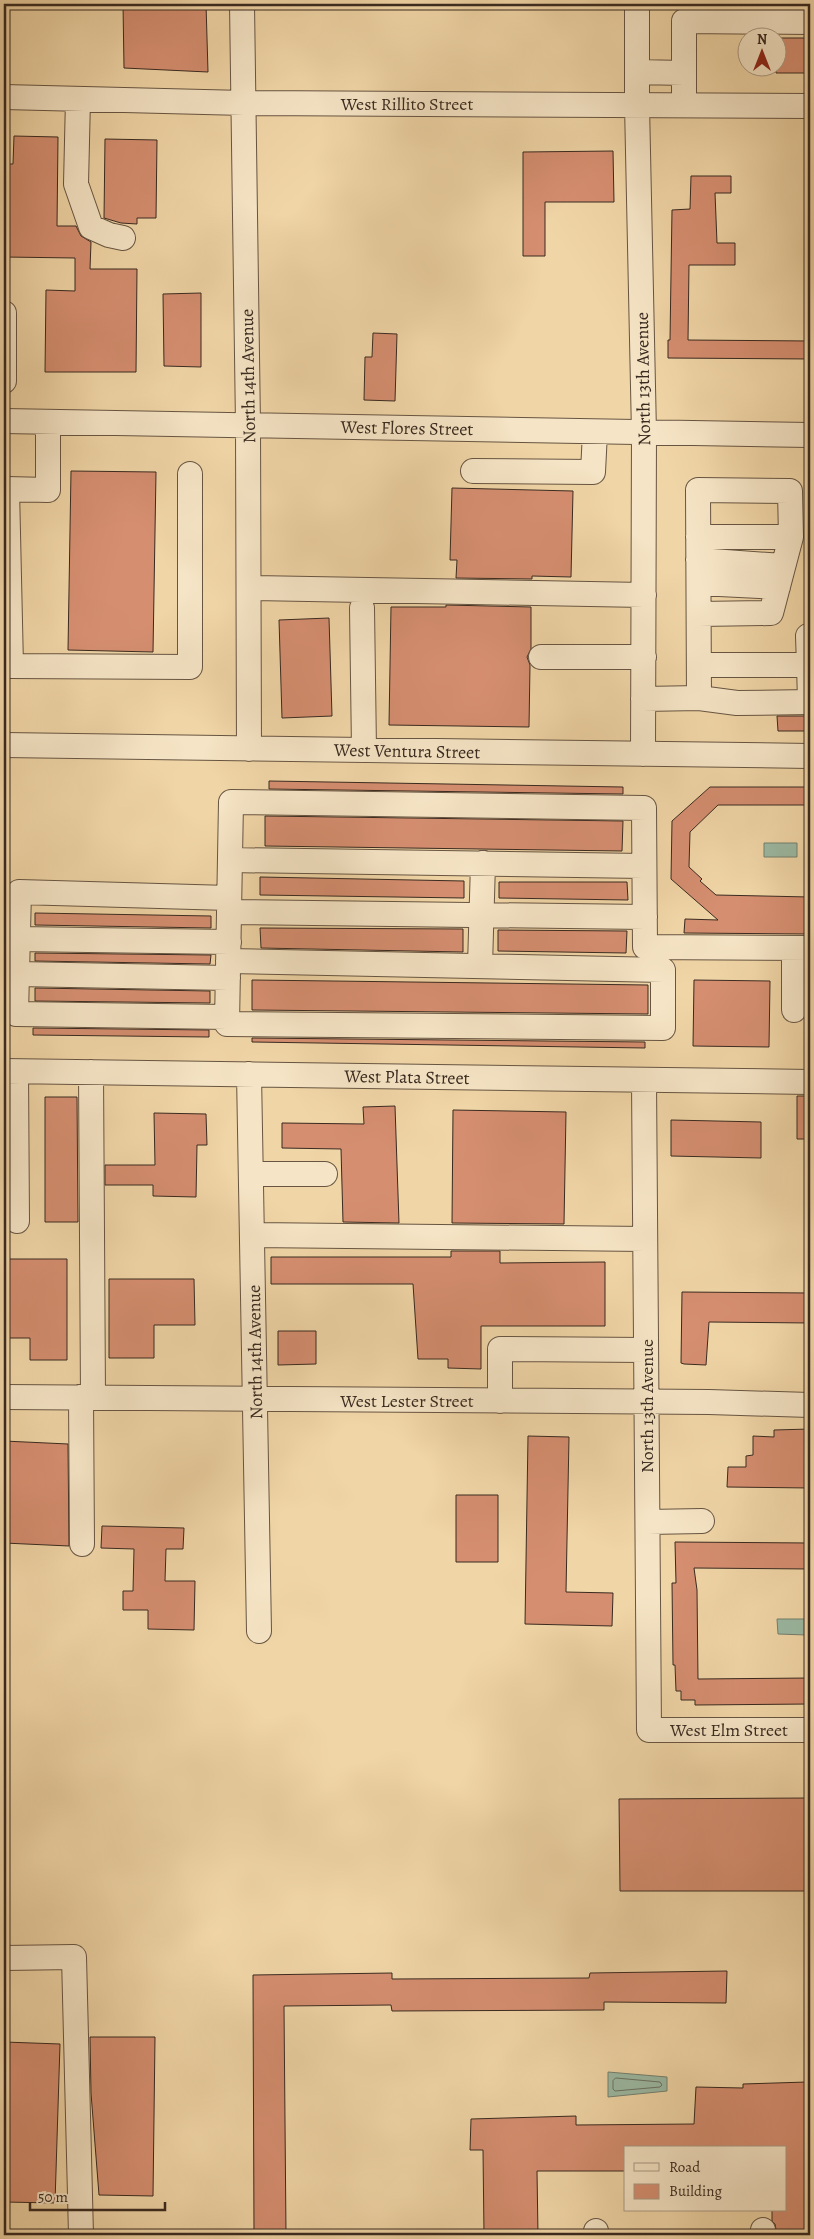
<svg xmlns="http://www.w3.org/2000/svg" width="814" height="2239" viewBox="0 0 814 2239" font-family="Alegreya,serif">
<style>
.water{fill:#9bb9a3;stroke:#74806f}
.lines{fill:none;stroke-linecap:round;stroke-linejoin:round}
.shore{stroke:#6a7262;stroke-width:1}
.building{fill:#d58e70;stroke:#392a20}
.minor-casing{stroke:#675542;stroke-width:26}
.minor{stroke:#f5e4c5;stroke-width:24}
.labels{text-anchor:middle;stroke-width:4;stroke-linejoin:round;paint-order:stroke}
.street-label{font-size:18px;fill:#392a20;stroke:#f5e4c5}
</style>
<rect width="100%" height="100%" fill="#f0d5a6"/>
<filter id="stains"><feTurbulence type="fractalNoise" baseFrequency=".004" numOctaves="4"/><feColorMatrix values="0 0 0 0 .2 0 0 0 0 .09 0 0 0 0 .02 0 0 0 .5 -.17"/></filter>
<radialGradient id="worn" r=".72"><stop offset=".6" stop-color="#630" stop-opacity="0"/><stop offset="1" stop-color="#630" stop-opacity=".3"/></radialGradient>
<!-- water -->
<path class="water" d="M 764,843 L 797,843 L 797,857 L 764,857 Z
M 777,1619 L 807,1619 L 806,1635 L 778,1634 Z
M 608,2072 L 667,2077 L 667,2091 L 608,2097 Z"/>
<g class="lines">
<!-- shore -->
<path class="shore" d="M 616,2078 L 660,2082 L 662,2085 L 660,2087 L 615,2091 L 613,2089 L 613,2081 Z"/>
</g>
<!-- building -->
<path class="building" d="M 123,4 L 206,4 L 208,72 L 124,68 Z
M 776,38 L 810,38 L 810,73 L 776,73 Z
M 14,136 L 58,137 L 57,226 L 76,226 L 81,236 L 91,242 L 90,269 L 137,269 L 136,372 L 45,372 L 46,290 L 75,291 L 75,258 L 5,257 L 4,164 L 13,164 Z
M 105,139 L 157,140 L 156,218 L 137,218 L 137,224 L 121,223 L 104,218 Z
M 613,151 L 614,202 L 545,202 L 545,256 L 523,256 L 523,152 Z
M 691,176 L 731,176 L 731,193 L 715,193 L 717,243 L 735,243 L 735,265 L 689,265 L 688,340 L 810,341 L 810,359 L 668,358 L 668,340 L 670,340 L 672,210 L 690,209 Z
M 201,293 L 201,367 L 164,366 L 163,294 Z
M 373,333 L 397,334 L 395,401 L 364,400 L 365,357 L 372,357 Z
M 71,471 L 156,472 L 153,652 L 68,650 Z
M 452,488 L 573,491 L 571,577 L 532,576 L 532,579 L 456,578 L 457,560 L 450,560 Z
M 446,605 L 531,607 L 531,649 L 527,657 L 530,665 L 529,727 L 389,725 L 391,607 L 446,607 Z
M 329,618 L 332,716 L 282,718 L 279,620 Z
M 777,716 L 810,716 L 810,731 L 778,731 Z
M 269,781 L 623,787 L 623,794 L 269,789 Z
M 710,787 L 810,787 L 810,805 L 718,805 L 690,832 L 689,867 L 702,879 L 700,881 L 716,895 L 810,897 L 810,934 L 684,933 L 685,919 L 718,920 L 671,879 L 672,821 Z
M 265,816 L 623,821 L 622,851 L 265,846 Z
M 260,877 L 464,881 L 464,898 L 260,895 Z
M 499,882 L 627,882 L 628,900 L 499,898 Z
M 35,913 L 211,916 L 211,928 L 35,925 Z
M 260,928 L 463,929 L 463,952 L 261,948 Z
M 498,930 L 627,931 L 626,953 L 498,951 Z
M 35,953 L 211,955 L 210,964 L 35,961 Z
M 252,980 L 648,985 L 648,1014 L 252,1010 Z
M 694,980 L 770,981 L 769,1047 L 693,1046 Z
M 35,988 L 210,991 L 210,1003 L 35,1001 Z
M 33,1028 L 209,1030 L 209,1037 L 33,1035 Z
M 252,1038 L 645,1042 L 645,1048 L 252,1042 Z
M 797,1096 L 810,1096 L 810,1139 L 797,1139 Z
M 45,1097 L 77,1097 L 78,1222 L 45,1222 Z
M 395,1106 L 399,1223 L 343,1222 L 341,1149 L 282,1148 L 282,1123 L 364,1124 L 363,1107 Z
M 453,1110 L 566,1112 L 564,1224 L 452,1223 Z
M 154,1113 L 206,1114 L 207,1145 L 197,1145 L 196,1197 L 153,1196 L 153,1185 L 105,1185 L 105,1165 L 155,1165 Z
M 671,1120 L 761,1122 L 761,1158 L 671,1156 Z
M 451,1251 L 500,1251 L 500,1263 L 605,1262 L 605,1326 L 481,1326 L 481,1369 L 448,1368 L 448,1359 L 418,1359 L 413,1284 L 271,1284 L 271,1257 L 451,1257 Z
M 4,1259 L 67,1259 L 67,1360 L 30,1360 L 30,1338 L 4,1338 Z
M 109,1279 L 194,1279 L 195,1325 L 154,1325 L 154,1358 L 109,1358 Z
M 682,1292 L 810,1293 L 810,1323 L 709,1322 L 706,1365 L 684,1364 L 681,1363 Z
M 278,1331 L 316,1331 L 316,1364 L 278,1365 Z
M 810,1429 L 810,1488 L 727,1487 L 728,1467 L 746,1467 L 746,1456 L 753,1455 L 753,1436 L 774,1437 L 774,1430 Z
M 528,1436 L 569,1437 L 566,1592 L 613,1593 L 612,1626 L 525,1624 Z
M 4,1441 L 68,1444 L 69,1546 L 4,1543 Z
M 456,1495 L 498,1495 L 498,1562 L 456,1562 Z
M 102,1526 L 184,1528 L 183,1549 L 166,1549 L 165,1581 L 195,1581 L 194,1630 L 148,1629 L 148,1610 L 123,1610 L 123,1591 L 133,1591 L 134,1549 L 101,1548 Z
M 675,1542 L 810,1543 L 810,1569 L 694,1568 L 697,1590 L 698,1679 L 810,1678 L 810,1704 L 695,1705 L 695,1700 L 681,1700 L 681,1691 L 676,1691 L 675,1665 L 673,1665 L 672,1583 L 676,1583 Z
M 810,1798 L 810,1891 L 620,1891 L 619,1799 Z
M 727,1971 L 726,2003 L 604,2002 L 604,2010 L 392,2011 L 391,2005 L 284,2006 L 286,2235 L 254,2235 L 253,1975 L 392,1973 L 392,1979 L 589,1978 L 590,1973 Z
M 90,2037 L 155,2037 L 153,2196 L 99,2195 L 91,2093 Z
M 4,2042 L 60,2044 L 55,2203 L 4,2202 Z
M 807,2082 L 807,2114 L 810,2114 L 810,2139 L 808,2139 L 808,2168 L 810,2168 L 810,2235 L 777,2235 L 775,2224 L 772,2221 L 772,2210 L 785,2210 L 785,2148 L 625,2148 L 625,2171 L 537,2171 L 538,2235 L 484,2235 L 483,2150 L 470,2150 L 471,2119 L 576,2116 L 576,2125 L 694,2124 L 696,2087 L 743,2088 L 743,2084 Z"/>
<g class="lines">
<defs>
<path id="minor" d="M 242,4 L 248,425 L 249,749
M 637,4 L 637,105 L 644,433 L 643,754
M 637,72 L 684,73
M 4,97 L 244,103 L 810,106
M 78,99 L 76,184 L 91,227 L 109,235 L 123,238
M 684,105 L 684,21 L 810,22
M 4,313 L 4,381
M 4,421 L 810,435
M 48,422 L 48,490 L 7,489 L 11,666 L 190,667 L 190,474
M 473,471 L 593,472 L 595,432
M 698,537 L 791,537
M 698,560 L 783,566
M 699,583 L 778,587
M 249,588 L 644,595
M 362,608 L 364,750
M 541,657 L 644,657
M 699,665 L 809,665 L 808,636 L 810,636
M 699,698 L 737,703 L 810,702 L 809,665
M 643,699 L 699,698 L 698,490 L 790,491 L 791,537 L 771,613 L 699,614
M 4,745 L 810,756
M 230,860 L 644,866
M 229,912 L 645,917
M 18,939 L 229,942
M 794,948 L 794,1010
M 228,961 L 663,970 L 663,1028 L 227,1024 L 231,802 L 644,808 L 645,947 L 810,948
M 480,966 L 483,863
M 17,974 L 228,978
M 227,1017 L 16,1014 L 19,892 L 229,898
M 4,1071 L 810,1082
M 16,1072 L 17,1221
M 91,1072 L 93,1397
M 249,1074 L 259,1631
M 644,1081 L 649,1730 L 810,1730
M 251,1174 L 325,1174
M 252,1235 L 645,1239
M 4,1397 L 709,1402 L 810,1405
M 81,1397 L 82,1544
M 500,1401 L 500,1349 L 646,1350
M 648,1522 L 702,1521
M 4,1958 L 74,1957 L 81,2235
M 763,2230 L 763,2235
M 596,2231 L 596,2235"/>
</defs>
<!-- minor casing -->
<use href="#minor" class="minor-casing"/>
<!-- minor -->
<use href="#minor" class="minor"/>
</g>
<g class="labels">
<!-- street labels -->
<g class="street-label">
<text x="407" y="110">West Rillito Street</text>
<text transform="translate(248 376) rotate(-91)" y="6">North 14th Avenue</text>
<text transform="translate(643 379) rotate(-91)" y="6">North 13th Avenue</text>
<text transform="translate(407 428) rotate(1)" y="6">West Flores Street</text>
<text transform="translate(407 751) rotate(1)" y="6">West Ventura Street</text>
<text transform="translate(407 1077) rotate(1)" y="6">West Plata Street</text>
<text transform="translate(255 1352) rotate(-91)" y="6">North 14th Avenue</text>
<text x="407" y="1407">West Lester Street</text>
<text transform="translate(647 1406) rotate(-90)" y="6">North 13th Avenue</text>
<text x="729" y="1736">West Elm Street</text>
</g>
</g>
<!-- margin -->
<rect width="814" height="2239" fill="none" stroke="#f0d5a6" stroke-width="20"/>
<rect x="5" y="5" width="804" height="2229" fill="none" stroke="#392a20" stroke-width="2.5"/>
<rect x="10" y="10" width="794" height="2219" fill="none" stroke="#392a20"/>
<!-- legend -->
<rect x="624" y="2146" width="162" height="65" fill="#f5e4c5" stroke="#aa9a83"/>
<rect x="634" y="2163" width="25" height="8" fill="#f5e4c5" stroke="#aa9a83"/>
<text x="669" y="2172" font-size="15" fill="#392a20">Road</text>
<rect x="634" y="2184" width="25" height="15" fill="#d58e70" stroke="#aa9a83"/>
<text x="669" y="2196" font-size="15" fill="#392a20">Building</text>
<!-- north arrow -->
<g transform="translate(762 52)"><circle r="24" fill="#f5e4c5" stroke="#aa9a83"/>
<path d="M0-4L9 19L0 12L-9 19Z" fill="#8f2418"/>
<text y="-8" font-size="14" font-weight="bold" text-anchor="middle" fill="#392a20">N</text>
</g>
<!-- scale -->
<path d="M30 2202v8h135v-8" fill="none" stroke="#392a20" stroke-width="2.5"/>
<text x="38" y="2202" font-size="15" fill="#392a20" stroke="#f5e4c5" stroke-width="4" paint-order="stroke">50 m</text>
<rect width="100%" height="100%" filter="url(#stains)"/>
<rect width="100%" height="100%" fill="url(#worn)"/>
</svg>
